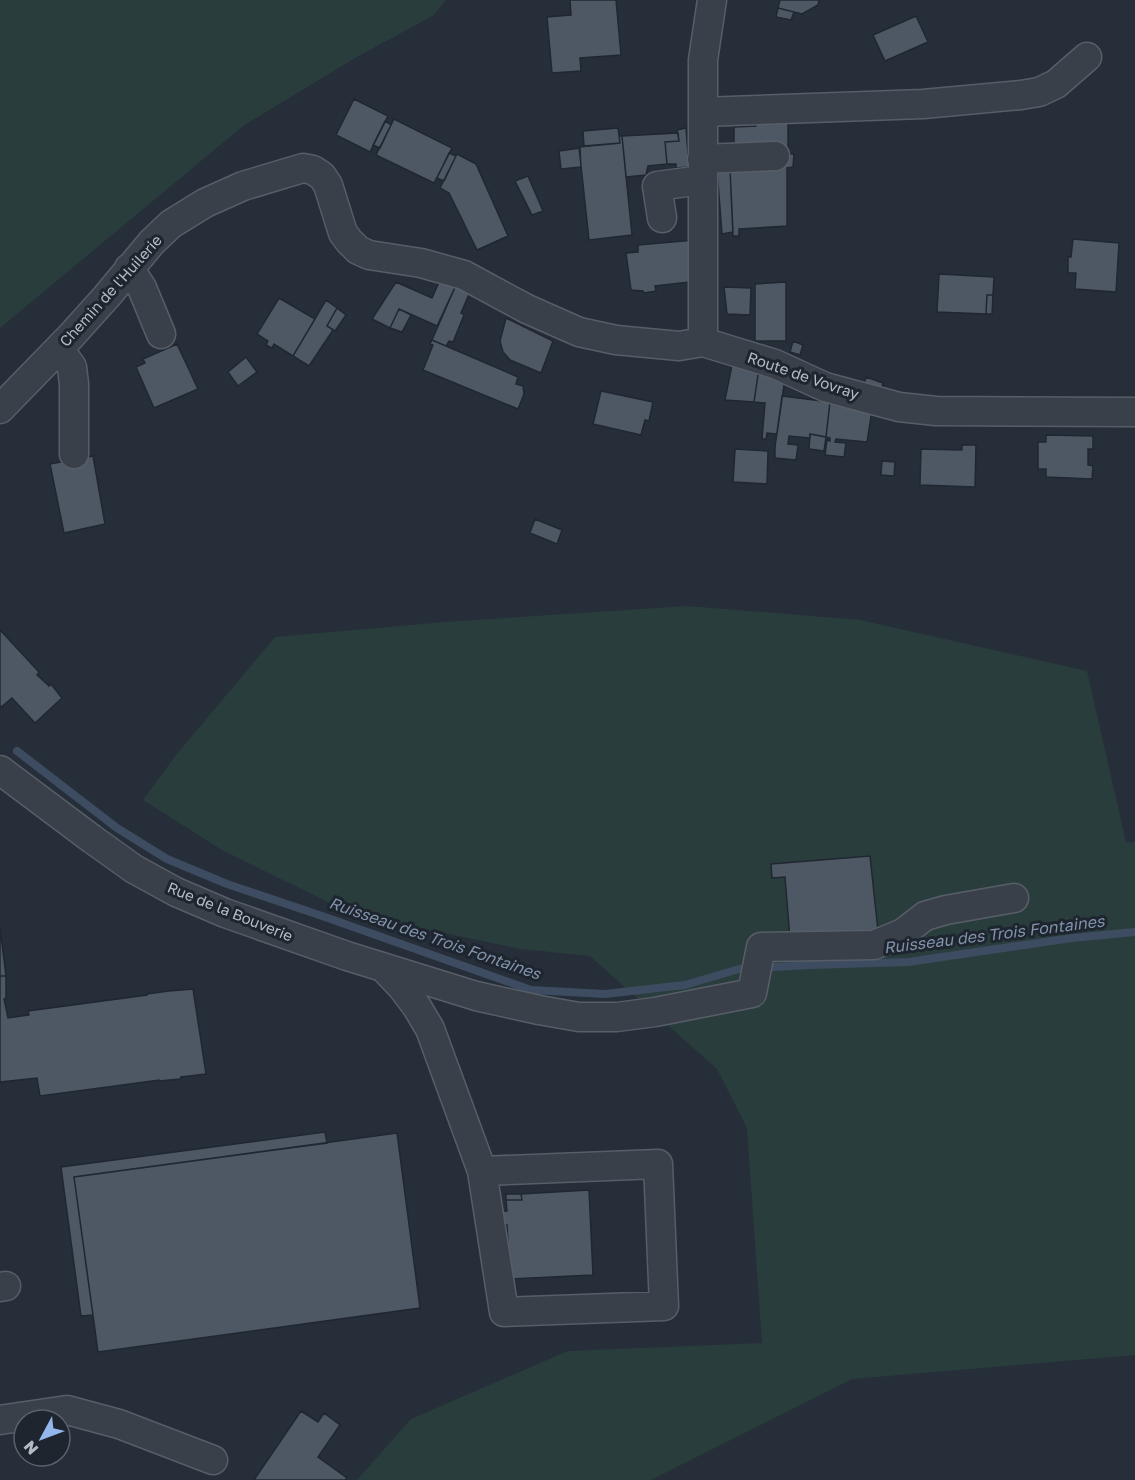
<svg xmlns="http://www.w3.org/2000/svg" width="1135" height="1480" viewBox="0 0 1135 1480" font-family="'Golos Text',sans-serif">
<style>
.green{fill:#2a3d3d}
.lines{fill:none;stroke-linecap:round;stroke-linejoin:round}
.stream{stroke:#3d4c61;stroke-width:8}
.building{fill:#4e5865;stroke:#202731;stroke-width:1.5}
.minor-casing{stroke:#575e68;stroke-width:31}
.minor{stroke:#39404a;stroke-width:28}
.labels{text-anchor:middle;stroke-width:6;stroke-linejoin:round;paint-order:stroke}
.street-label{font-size:15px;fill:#b5bbc5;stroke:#1e252f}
.water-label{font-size:16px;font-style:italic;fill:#8092aa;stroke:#1e252f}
</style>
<rect width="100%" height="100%" fill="#262e39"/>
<!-- green -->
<path class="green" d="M 0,0 L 446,0 L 434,15 L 355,58 L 243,126 L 0,328 Z
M 687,606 L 860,620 L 1087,671 L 1126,842 L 1135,842 L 1135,1355 L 852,1379 L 651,1480 L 357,1480 L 411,1419 L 568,1351 L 762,1343 L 747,1128 L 717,1069 L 590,956 L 521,949 L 350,913 L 222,850 L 143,800 L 176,755 L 275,637 L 445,622 Z"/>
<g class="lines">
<!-- stream -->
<path class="stream" d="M 17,751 L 117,828 L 167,859 L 227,884 L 325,917 L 531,990 L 605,994 L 685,985 L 739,969 L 810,965 L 908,962 L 1072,938 L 1135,932"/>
</g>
<!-- building -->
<path class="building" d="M 570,0 L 616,0 L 621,55 L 580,58 L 581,71 L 552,73 L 547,17 L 571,15 Z
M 780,0 L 819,0 L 818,5 L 802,14 L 778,8 Z
M 778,8 L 794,12 L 791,20 L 776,17 Z
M 916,16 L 928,42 L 885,61 L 873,35 Z
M 354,99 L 388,116 L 370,152 L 336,135 Z
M 788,118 L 788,147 L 767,147 L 734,144 L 734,127 L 756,126 L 756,121 Z
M 394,119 L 452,148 L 434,183 L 376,155 Z
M 385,121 L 391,125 L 380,148 L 373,145 Z
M 618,128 L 620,143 L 584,146 L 583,131 Z
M 686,128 L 689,167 L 676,168 L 676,164 L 667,164 L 665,142 L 679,141 L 677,130 Z
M 678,133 L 679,141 L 665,142 L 667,164 L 648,166 L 646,175 L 626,177 L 622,136 Z
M 619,136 L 622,136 L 632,235 L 589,240 L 579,147 L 620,143 Z
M 580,148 L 581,167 L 561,169 L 559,151 Z
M 449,153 L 456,156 L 444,181 L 437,178 Z
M 457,154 L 476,164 L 508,236 L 477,250 L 449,193 L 440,188 Z
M 779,154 L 794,154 L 793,167 L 787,168 L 787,226 L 739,229 L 739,236 L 733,236 L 730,169 Z
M 717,169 L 730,169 L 733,232 L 722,234 Z
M 528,176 L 543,211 L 532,215 L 515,181 Z
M 1073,239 L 1119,243 L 1116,292 L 1075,289 L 1076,273 L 1068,273 L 1068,257 L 1071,257 Z
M 695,240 L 699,281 L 655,286 L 656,291 L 644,293 L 643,291 L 631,290 L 626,253 L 638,252 L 638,245 Z
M 939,274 L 994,277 L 993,295 L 987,295 L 986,314 L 937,312 Z
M 440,280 L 456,285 L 437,326 L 399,309 L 390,328 L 372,319 L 396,282 L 432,298 Z
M 786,282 L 786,341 L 755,341 L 755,284 Z
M 456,285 L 470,292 L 461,313 L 464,315 L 453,342 L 449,341 L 446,346 L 432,340 Z
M 724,287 L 751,288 L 750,315 L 727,314 Z
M 987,295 L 993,295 L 992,314 L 986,314 Z
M 279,298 L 315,319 L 293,356 L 274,344 L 272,348 L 266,345 L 268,341 L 257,334 Z
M 326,300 L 337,308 L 327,326 L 333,330 L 309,366 L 293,356 Z
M 337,308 L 346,315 L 335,331 L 327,326 Z
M 399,309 L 411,315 L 402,332 L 390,328 Z
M 506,318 L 553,341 L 541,373 L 510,360 L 503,352 L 500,341 Z
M 432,340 L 518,377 L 516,384 L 523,386 L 524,394 L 518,409 L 423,370 L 433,345 L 430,344 Z
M 793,341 L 803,345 L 800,355 L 790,352 Z
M 177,344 L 198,389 L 154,408 L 136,367 L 145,363 L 143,359 Z
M 246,357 L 257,372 L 238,386 L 228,372 Z
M 732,365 L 759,368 L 754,402 L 725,400 Z
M 759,368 L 786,371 L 777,434 L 767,433 L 766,439 L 762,439 L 765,403 L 754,402 Z
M 866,377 L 883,383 L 881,392 L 863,387 Z
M 601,391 L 653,402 L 649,421 L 645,420 L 641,435 L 593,424 Z
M 782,396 L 830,402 L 826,437 L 810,434 L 810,438 L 789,436 L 788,444 L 798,445 L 796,460 L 775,458 L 775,447 Z
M 830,402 L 872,410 L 867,442 L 836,439 L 835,442 L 846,443 L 844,457 L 825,455 L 827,440 L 830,441 L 830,438 L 826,437 Z
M 810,434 L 826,437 L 824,451 L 809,449 Z
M 1046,435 L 1093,436 L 1093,449 L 1088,449 L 1088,465 L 1093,466 L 1092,479 L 1046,477 L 1046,469 L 1038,469 L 1038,442 L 1046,442 Z
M 962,445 L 976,445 L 975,487 L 920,485 L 921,449 L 962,450 Z
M 735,449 L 768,451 L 767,484 L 733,482 Z
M 93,456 L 105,524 L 64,533 L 50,464 Z
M 882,461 L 895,462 L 894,476 L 881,475 Z
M 535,519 L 562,530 L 557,544 L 530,533 Z
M 0,630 L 39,672 L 37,675 L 49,686 L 51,684 L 62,698 L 35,723 L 12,698 L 0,708 Z
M 870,856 L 878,931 L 790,939 L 785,877 L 772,878 L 771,864 Z
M 0,927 L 6,976 L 0,976 Z
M 0,976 L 6,976 L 6,999 L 4,999 L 8,1018 L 29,1015 L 28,1011 L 147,995 L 147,994 L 169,991 L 193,989 L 206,1074 L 181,1077 L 180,1079 L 159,1081 L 159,1080 L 40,1096 L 37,1078 L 0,1082 Z
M 325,1132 L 327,1143 L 74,1177 L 93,1315 L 81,1316 L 61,1167 Z
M 397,1133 L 420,1308 L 98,1352 L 74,1177 Z
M 589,1190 L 593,1275 L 510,1279 L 507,1225 L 502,1225 L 501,1211 L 507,1211 L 506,1200 L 522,1200 L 521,1194 Z
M 506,1194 L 521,1194 L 522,1200 L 506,1200 Z
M 301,1411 L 318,1422 L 324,1413 L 340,1425 L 318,1457 L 347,1478 L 345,1480 L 254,1480 Z"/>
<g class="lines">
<defs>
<path id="minor" d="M 712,0 L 703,60 L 703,342 L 775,364 L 825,387 L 899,407 L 936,411 L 1135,412
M 703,112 L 923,104 L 1021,95 L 1039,92 L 1056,84 L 1087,57
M 702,159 L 775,156
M 662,218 L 657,186 L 702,180
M 129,268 L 142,288 L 161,334
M 59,349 L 72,367 L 74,384 L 74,454
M 0,409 L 71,336 L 107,296 L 152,242 L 171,224 L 205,203 L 243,186 L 303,168 L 313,170 L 322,176 L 328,185 L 343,233 L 349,241 L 358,250 L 369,255 L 421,263 L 464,275 L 527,309 L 579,332 L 616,340 L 679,346 L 703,342
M 0,770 L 92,839 L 134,869 L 176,892 L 225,913 L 347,956 L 476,996 L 539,1010 L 579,1017 L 617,1017 L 655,1012 L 752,993 L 761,947 L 874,945 L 903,933 L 925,916 L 946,910 L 1014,898
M 384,968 L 402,987 L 417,1007 L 430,1029 L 482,1171 L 504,1312 L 664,1306 L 658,1164 L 482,1171
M 0,1287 L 6,1286
M 0,1420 L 67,1410 L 119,1424 L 213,1460"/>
</defs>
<!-- minor casing -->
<use href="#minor" class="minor-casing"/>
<!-- minor -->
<use href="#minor" class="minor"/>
</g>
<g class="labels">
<!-- street labels -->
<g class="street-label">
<text transform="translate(111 291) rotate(-48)" y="5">Chemin de l'Huilerie</text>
<text transform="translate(803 376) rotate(19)" y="5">Route de Vovray</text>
<text transform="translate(230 912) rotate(22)" y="5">Rue de la Bouverie</text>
</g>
<!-- water labels -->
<g class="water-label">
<text transform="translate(994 934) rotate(-7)" y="6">Ruisseau des Trois Fontaines</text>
<text transform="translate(435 938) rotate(19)" y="6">Ruisseau des Trois Fontaines</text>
</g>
</g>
<!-- north arrow -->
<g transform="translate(42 1438) rotate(229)"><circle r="28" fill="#1e252f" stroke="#5a616b" stroke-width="1.5"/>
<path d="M0-4.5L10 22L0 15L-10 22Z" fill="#93b6ec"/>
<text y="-9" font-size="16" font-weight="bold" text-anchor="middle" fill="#b5bbc5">N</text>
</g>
</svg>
